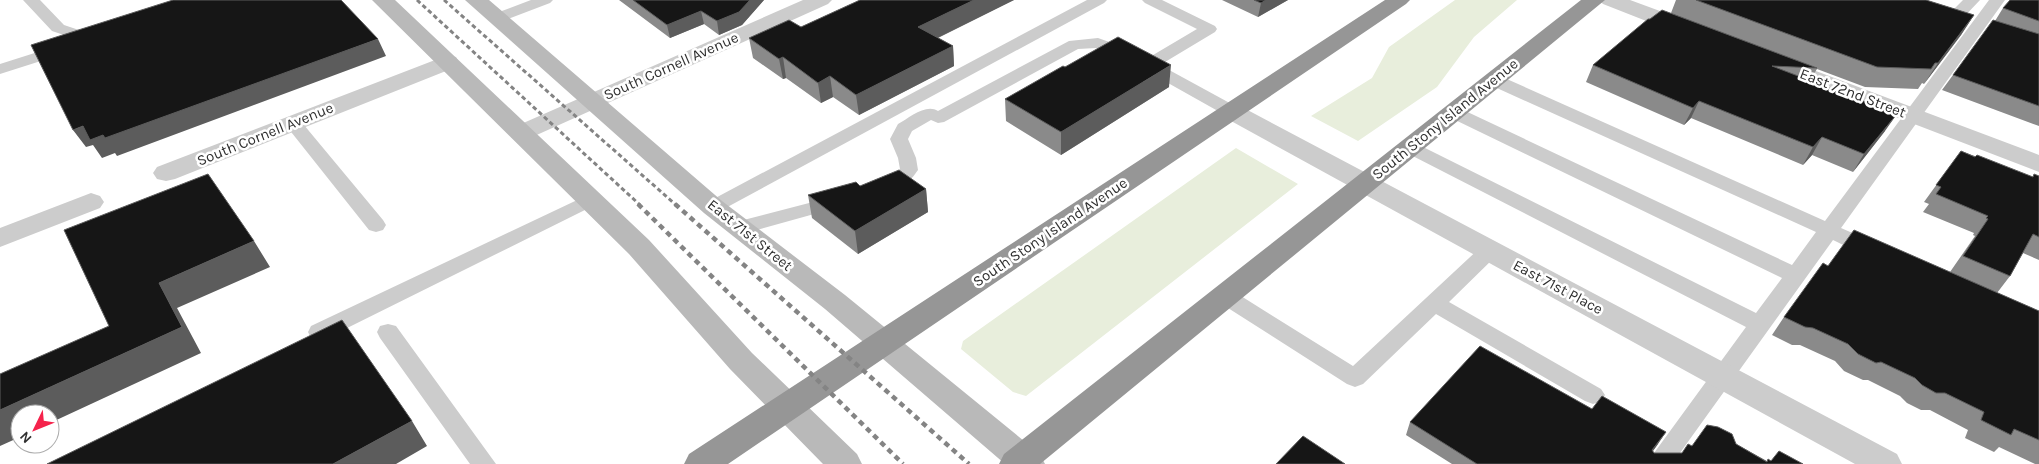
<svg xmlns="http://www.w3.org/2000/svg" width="2039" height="464" viewBox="0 0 2039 464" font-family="Karla,sans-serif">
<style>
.green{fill:#e8eedc}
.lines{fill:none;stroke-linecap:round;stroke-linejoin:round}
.lane{fill:#ccc;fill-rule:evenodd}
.street{fill:#ccc;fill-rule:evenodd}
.secondary{fill:#b9b9b9;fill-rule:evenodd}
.highway{fill:#969696;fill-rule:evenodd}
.rail-far1{stroke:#848484;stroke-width:3;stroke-dasharray:4.5 3;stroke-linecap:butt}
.rail{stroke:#848484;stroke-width:4.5;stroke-dasharray:5.5 4.5;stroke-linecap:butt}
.wall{fill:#8a8a8a}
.shaded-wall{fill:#5c5c5c}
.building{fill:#161616;stroke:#5c5c5c}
.labels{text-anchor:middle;stroke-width:5;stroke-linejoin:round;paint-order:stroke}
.street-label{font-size:15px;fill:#2f2f2f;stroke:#fff}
</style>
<rect width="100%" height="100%" fill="#fff"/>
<!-- green -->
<path class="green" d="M 1455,0 L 1517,0 L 1474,37 L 1437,87 L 1358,141 L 1311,116 L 1372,78 L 1389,47 Z
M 1236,148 L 1298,184 L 1026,396 L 1013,392 L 961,349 L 963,341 Z"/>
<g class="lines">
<!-- lane -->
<path class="lane" d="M 23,0 L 40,0 L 64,25 L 97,36 L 99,39 L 97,42 L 91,44 L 52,31 Z
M 531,0 L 553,0 L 550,3 L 503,21 L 491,21 L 489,18 L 491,15 Z
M 1087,0 L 1107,0 L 1104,3 L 720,211 L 713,213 L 706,211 L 703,207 L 706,203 Z
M 1142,0 L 1162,0 L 1215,26 L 1217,29 L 1215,32 L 1160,65 L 1237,107 L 1240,111 L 1237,115 L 1231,116 L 1225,115 L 1120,56 L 1096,48 L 1078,49 L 944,122 L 938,123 L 931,120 L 912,131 L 908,139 L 916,158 L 918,170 C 909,183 895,198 877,193 L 874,189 C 880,180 892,178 900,169 L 898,158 L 890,139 L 898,124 C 909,118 926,103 938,111 L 1069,41 L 1098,38 L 1132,50 L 1148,58 L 1197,29 L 1145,3 Z
M 1963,0 L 1980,0 L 1961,20 L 1955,22 L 1931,19 L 1929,16 L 1931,13 L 1951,12 Z
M 1989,0 L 2005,0 L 1841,228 L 1880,245 L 1883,250 L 1880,255 C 1865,259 1847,246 1833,240 L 1672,464 L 1646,464 L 1746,327 L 1403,151 L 1400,147 L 1403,143 L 1409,141 L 1415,143 L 1756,313 L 1782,278 L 1447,116 L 1444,112 L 1447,108 L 1453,107 L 1459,108 L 1792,265 L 1816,232 L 1488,84 L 1486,80 L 1488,76 L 1500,76 L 1825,221 Z
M 63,44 L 69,46 L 71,49 L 69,52 L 0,74 L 0,64 Z
M 293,118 L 299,119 L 383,220 L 386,225 L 383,230 L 376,232 L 369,230 L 284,123 L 287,119 Z
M 592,193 L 599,195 L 602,199 L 599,203 L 327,338 L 319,340 L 311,338 L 308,332 L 311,326 Z
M 836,196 L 843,198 L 846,202 L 843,206 L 739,235 L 732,233 L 729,228 L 732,223 Z
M 1490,243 L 1497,245 L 1500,250 L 1497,255 L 1449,302 L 1601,389 L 1605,395 L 1601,401 L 1593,404 L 1585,401 L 1436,314 L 1363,384 L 1355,387 L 1347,384 L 1217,301 L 1214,296 L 1217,291 L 1225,288 L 1233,291 L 1353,366 L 1483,245 Z
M 388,324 L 396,326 L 496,464 L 470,464 L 380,338 L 377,332 L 380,326 Z"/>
<!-- street -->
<path class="street" d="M 803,0 L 832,0 L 828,4 L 530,138 L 521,140 L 512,138 L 509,133 L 512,128 Z
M 1599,0 L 1630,0 L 1698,25 L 1701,30 L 1698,35 L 1690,37 L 1682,35 L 1603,4 Z
M 448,55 L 456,57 L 459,62 L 456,67 L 175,179 L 166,181 L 157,179 L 153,173 L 157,167 Z
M 1776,56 L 2039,155 L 2039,172 L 1768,68 L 1765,63 L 1768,58 Z
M 1231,104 L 1240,106 L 1897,454 L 1902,464 L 1855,464 L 1222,116 L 1219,111 L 1222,106 Z
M 91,193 L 100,196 L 104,202 L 100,208 L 0,247 L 0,228 Z"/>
<!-- secondary -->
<path class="secondary" d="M 372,0 L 395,0 L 649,240 L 752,353 L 857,454 L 862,464 L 823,464 L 730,369 L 629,254 Z
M 465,0 L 489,0 L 722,201 L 845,295 L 1040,454 L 1045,464 L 1005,464 L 825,309 L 704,213 Z"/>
<!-- highway -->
<path class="highway" d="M 1385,0 L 1410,0 L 1406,4 L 728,464 L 684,464 L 689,454 Z
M 1581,0 L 1605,0 L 1040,464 L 999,464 L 1004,454 Z"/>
<!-- rail-far1 -->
<path class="rail-far1" d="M 417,0 L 640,205
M 444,0 L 676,205"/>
<!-- rail -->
<path class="rail" d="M 638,204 L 903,464
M 675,204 L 969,464"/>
</g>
<!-- wall -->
<path class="wall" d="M 619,0 L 764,0 L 742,25 L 719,35 L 704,24 L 670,38 Z
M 860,0 L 1014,0 L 938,38 L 953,46 L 954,66 L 859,115 L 833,97 L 821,103 L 786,78 L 783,79 L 753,58 L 749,38 L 801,27 Z
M 1222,0 L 1288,0 L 1258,17 Z
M 1676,0 L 1926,0 L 1974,15 L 1961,35 L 1924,84 L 1922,83 L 1918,89 L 1865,87 L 1817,69 L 1810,80 L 1885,131 L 1853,172 L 1812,155 L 1803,165 L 1691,118 L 1684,125 L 1586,82 L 1593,65 L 1650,19 L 1671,13 Z
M 2039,0 L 2039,126 L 1942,90 L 1953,75 L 1995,21 L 2003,8 Z
M 1065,67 L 1169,87 L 1061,155 L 1006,121 L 1005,99 Z
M 1961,151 L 2032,177 L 2039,176 L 2039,260 L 2023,253 L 2010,276 L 1997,293 L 2039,311 L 2039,464 L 2035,464 L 1999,447 L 1994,452 L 1965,438 L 1968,430 L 1930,410 L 1921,410 L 1907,403 L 1900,396 L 1868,380 L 1863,380 L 1844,371 L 1835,361 L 1800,345 L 1792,345 L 1772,335 L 1784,317 L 1828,266 L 1950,272 L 1975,236 L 1973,235 L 1974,233 L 1923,212 L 1929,204 L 1924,202 Z
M 860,186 L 926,189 L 928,212 L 858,254 L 812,218 L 808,195 Z
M 1592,409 L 1658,444 L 1653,451 L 1654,453 L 1682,453 L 1692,446 L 1736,444 L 1767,461 L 1771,461 L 1803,464 L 1452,464 L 1406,435 L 1410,422 Z"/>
<!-- shaded-wall -->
<path class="shaded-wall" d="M 750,0 L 764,0 L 742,25 L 719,35 L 717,21 Z
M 974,0 L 1014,0 L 919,47 L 918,27 Z
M 1266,0 L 1288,0 L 1258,17 L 1261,3 Z
M 701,11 L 704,24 L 670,38 L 667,25 Z
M 1974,15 L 1961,35 L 1924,84 L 1938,63 Z
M 378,39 L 386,56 L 117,156 L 115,153 L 102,158 L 93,145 L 86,147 L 73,130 L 83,126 L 103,135 Z
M 953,46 L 954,66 L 859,115 L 856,95 Z
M 783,57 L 786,78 L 783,79 L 779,59 Z
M 1171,65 L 1169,87 L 1061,155 L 1061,132 Z
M 830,76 L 833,97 L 821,103 L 818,83 Z
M 1699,101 L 1691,118 L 1684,125 L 1693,108 Z
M 1897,114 L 1885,131 L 1853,172 L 1864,154 Z
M 1822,137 L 1812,155 L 1803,165 L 1813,147 Z
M 926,189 L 928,212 L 858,254 L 855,231 Z
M 254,241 L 270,267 L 177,308 L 201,353 L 50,423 L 50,414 L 20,414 L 20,437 L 0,446 L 0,410 L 182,327 L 159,283 Z
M 412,421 L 427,446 L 396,464 L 333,464 Z
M 1666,432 L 1658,444 L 1644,463 L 1652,450 Z"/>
<!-- building -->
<path class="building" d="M 173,0 L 341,0 L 378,39 L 105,138 L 103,135 L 90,140 L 83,126 L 73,130 L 31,45 Z
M 633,0 L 750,0 L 739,12 L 717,21 L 701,11 L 667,25 Z
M 860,0 L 974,0 L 918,27 L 953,46 L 856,95 L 830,76 L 818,83 L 783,57 L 779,59 L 749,38 L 789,20 L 801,27 Z
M 1254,0 L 1266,0 L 1261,3 Z
M 1696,0 L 1926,0 L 1974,15 L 1938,63 L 1935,63 L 1931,69 L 1877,67 Z
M 2010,0 L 2039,0 L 2039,21 L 2003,8 Z
M 1662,10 L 1817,68 L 1772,66 L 1897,114 L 1864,154 L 1822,137 L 1813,147 L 1699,101 L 1693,108 L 1593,65 L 1648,19 L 1650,19 Z
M 1993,20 L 2039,34 L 2039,106 L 1953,75 Z
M 1118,37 L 1171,65 L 1061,132 L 1005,99 L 1063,66 L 1065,67 Z
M 1961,151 L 1975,157 L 1977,155 L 2033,177 L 2034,174 L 2039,176 L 2039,237 L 2033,234 L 2010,276 L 1963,256 L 1988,219 L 1986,218 L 1988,216 L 1936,194 L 1941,187 L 1936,185 Z
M 899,170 L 926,189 L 855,231 L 808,195 L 856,182 L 860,186 Z
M 208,174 L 254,241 L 159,283 L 182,327 L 0,410 L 0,374 L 109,326 L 64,230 Z
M 1854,230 L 2039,311 L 2039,440 L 2014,429 L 2011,435 L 1981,420 L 1984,412 L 1945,393 L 1936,393 L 1922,385 L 1915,378 L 1881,362 L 1876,363 L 1858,354 L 1848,344 L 1813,328 L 1805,327 L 1784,317 L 1823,263 L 1828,266 Z
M 342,320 L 412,421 L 333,464 L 47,464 Z
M 1480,346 L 1592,409 L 1602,396 L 1666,432 L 1652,450 L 1654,453 L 1682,453 L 1688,444 L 1692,446 L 1707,425 L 1718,427 L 1732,434 L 1736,444 L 1767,462 L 1768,459 L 1771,461 L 1779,451 L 1803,464 L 1477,464 L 1410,422 Z
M 1303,436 L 1345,464 L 1276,464 Z"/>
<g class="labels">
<!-- street labels -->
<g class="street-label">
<text transform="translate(671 66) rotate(-24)" y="5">South Cornell Avenue</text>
<text transform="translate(1853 93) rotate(21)" y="5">East 72nd Street</text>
<text transform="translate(1445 119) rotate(-39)" y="5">South Stony Island Avenue</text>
<text transform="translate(265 134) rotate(-22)" y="5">South Cornell Avenue</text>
<text transform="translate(1050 232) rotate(-34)" y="5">South Stony Island Avenue</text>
<text transform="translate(750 235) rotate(39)" y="5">East 71st Street</text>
<text transform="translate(1558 287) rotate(28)" y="5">East 71st Place</text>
</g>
</g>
<!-- north arrow -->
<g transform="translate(35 429) rotate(227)"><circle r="24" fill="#ffffff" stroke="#acacac"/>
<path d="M0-4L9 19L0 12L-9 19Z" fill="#f5234c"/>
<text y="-8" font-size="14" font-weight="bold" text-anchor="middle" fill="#2f2f2f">N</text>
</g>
</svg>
